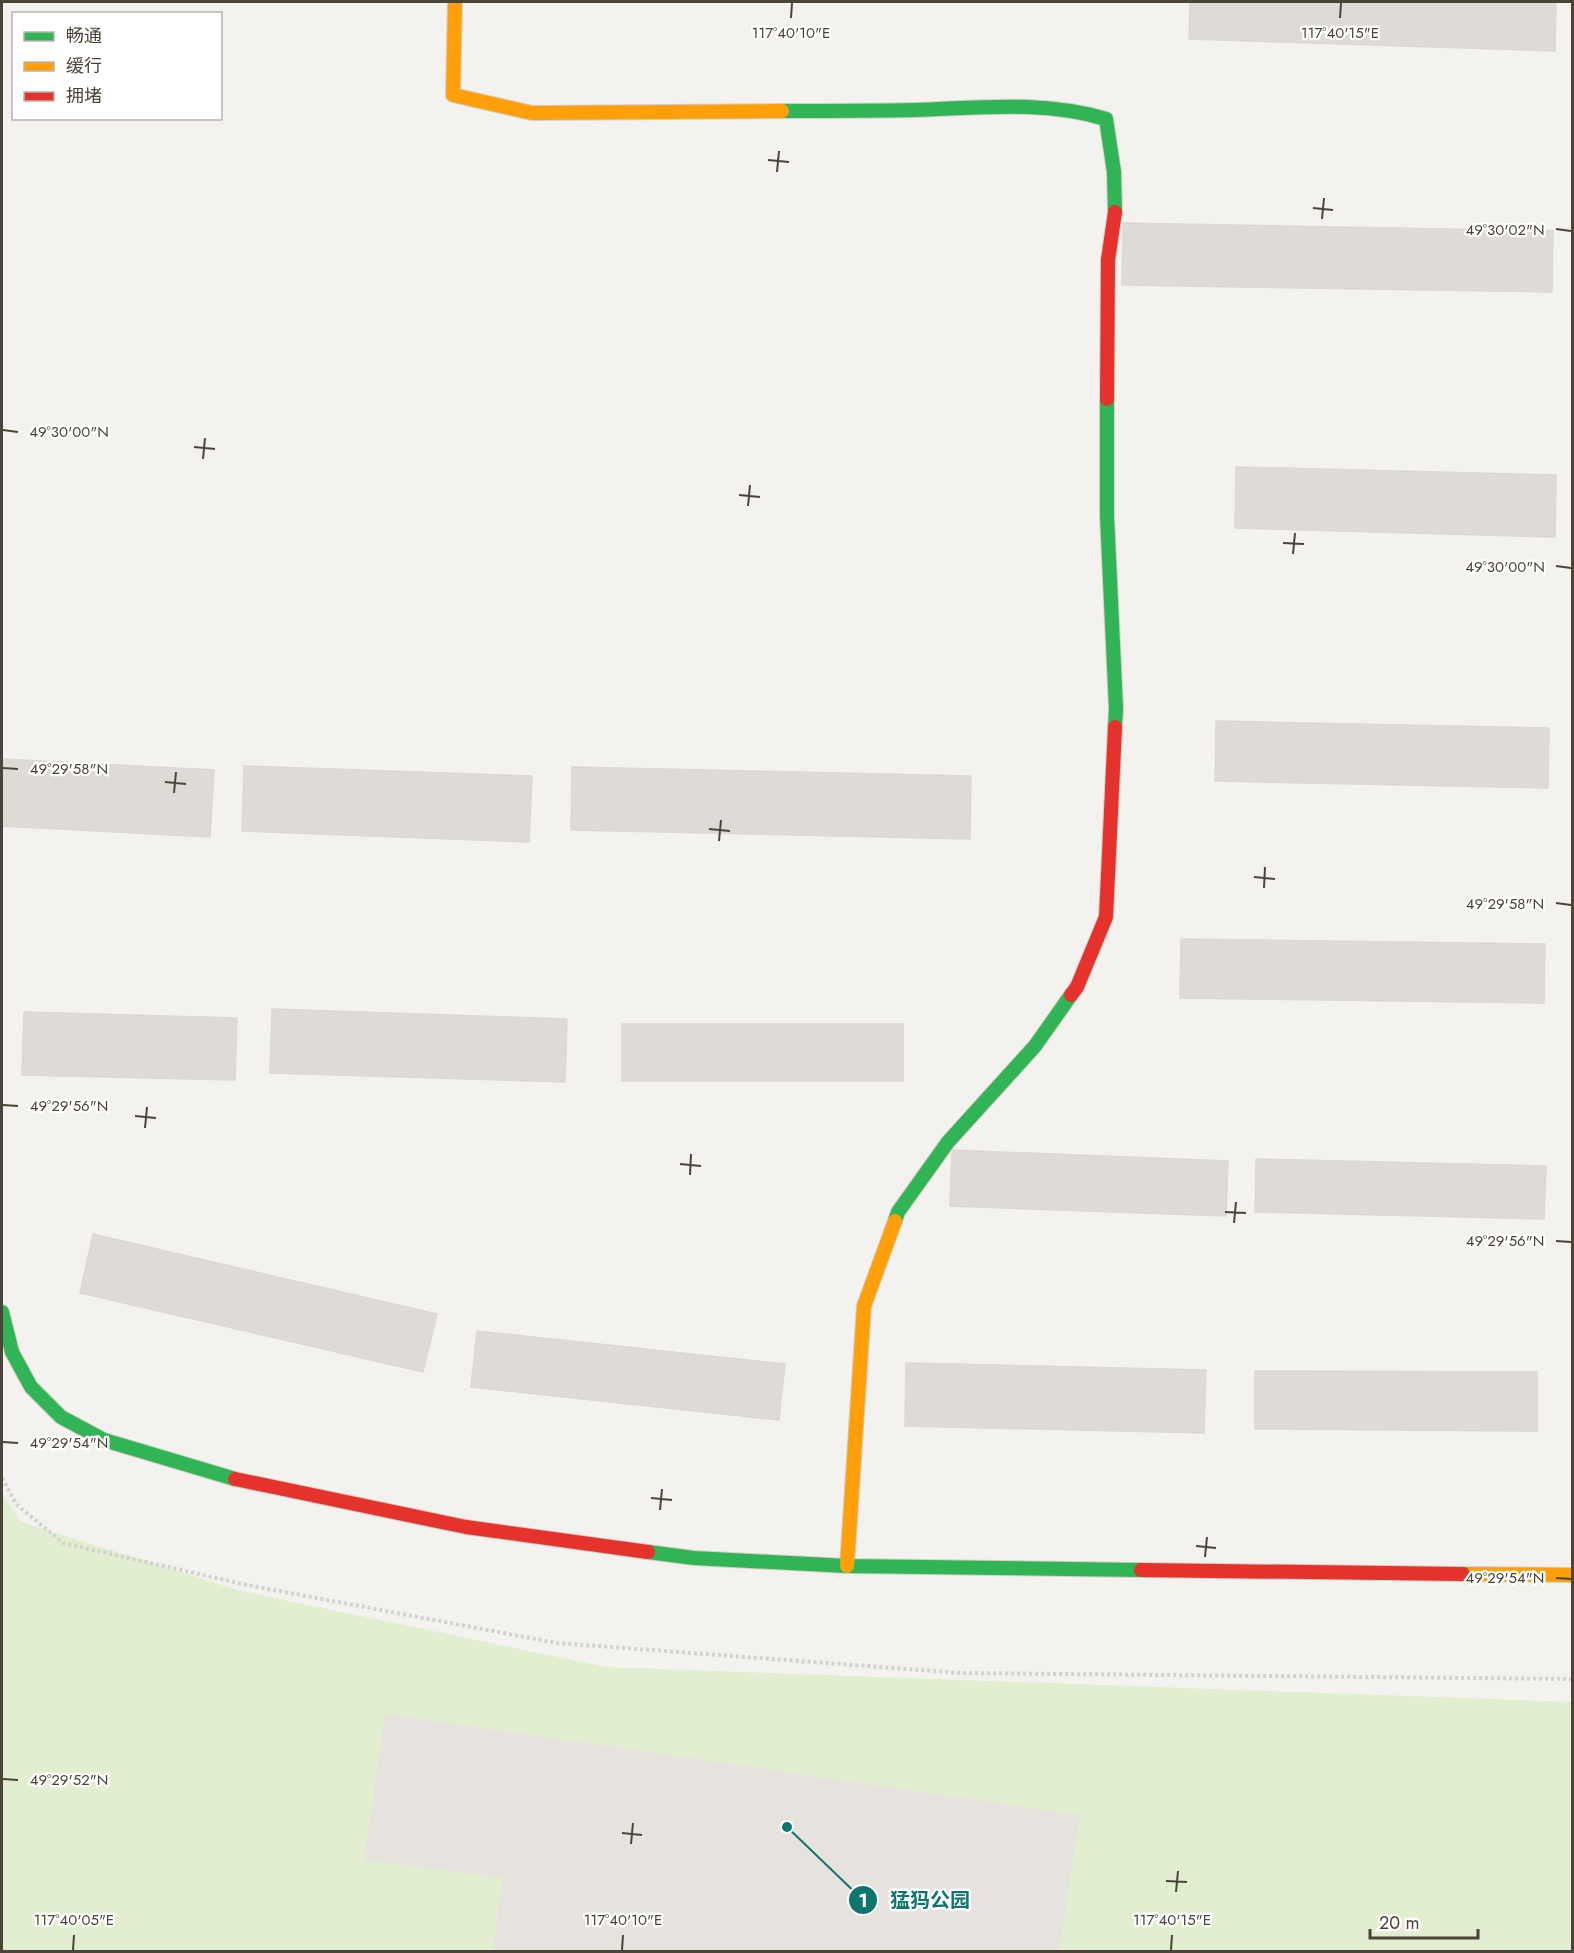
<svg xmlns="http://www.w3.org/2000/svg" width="1574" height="1953" viewBox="0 0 1574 1953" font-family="Jost,'Noto Sans SC',sans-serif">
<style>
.green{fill:#e1eecf}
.parking{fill:#e6e3df}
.building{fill:#dedbd6;stroke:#dcd9d4;stroke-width:1.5}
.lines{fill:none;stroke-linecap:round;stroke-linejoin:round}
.fast-casing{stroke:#d3cfc5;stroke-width:16}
.slow-casing{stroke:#d3cfc5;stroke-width:16}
.jam-casing{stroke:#d3cfc5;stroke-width:16}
.path{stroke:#d3d2cc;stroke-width:4;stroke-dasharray:3 3;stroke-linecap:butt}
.fast{stroke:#30b455;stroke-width:14}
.slow{stroke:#ff9f0a;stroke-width:14}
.jam{stroke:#e5322d;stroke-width:14}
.ticks{fill:none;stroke:#4b4439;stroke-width:2}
.ticks-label{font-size:15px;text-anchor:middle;fill:#4b4439;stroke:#fff;stroke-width:4.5;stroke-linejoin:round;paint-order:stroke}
.leader{fill:none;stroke:#0f766e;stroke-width:2}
.callout-dot{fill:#0f766e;stroke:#fff;stroke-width:2}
.mark-label{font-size:18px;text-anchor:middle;font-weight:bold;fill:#fff}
.callout-label{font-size:20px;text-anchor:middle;font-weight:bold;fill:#0f766e;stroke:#fff;stroke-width:4.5;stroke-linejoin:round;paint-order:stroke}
</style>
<rect width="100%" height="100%" fill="#f4f2ee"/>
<!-- green -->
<path class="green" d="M 2,1493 L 21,1522 L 241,1591 L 606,1667 L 1572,1702 L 1572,1951 L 2,1951 Z"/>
<!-- parking -->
<path class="parking" d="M 385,1714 L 1080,1815 L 1059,1951 L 493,1951 L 502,1878 L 364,1860 Z"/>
<!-- building -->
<path class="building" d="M 1190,2 L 1556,2 L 1555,51 L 1189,39 Z
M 1123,223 L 1553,231 L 1552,292 L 1122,285 Z
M 1236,467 L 1556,475 L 1555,537 L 1235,528 Z
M 1216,721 L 1549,728 L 1548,788 L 1215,781 Z
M 2,759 L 214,770 L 210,837 L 2,826 Z
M 244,766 L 532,776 L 529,842 L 242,831 Z
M 572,767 L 971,776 L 970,839 L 571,830 Z
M 1181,939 L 1545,944 L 1544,1003 L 1180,998 Z
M 272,1009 L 567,1019 L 565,1082 L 270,1073 Z
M 24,1012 L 237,1018 L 235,1080 L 22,1075 Z
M 622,1024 L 903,1024 L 903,1081 L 622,1081 Z
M 952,1150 L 1228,1161 L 1226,1216 L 950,1206 Z
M 1256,1159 L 1546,1166 L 1544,1219 L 1255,1212 Z
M 93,1234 L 437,1314 L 423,1372 L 80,1293 Z
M 477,1331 L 785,1364 L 779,1420 L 471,1387 Z
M 906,1363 L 1206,1370 L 1204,1433 L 905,1426 Z
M 1255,1371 L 1537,1372 L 1537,1431 L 1255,1429 Z"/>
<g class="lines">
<defs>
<path id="fast" d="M 782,111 C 826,111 871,111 915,110 C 978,108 1044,100 1106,119 L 1114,172 L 1115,212
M 1107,399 L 1107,516 L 1116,709 L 1115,727
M 895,1221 L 898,1212 L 948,1142 L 1035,1046 L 1071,995
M 2,1312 L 12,1352 L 31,1387 L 61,1417 L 104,1440 L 235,1479
M 648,1552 L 694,1558 L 847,1566 L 1141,1570"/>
<path id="slow" d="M 455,2 L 453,95 L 532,113 L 782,111
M 847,1566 L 864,1306 L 895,1221
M 1463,1574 L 1572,1575"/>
<path id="jam" d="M 1107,399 L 1108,260 L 1115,212
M 1071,995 L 1077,987 L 1106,917 L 1115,727
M 235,1479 L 466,1527 L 648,1552
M 1141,1570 L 1463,1574"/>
</defs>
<!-- fast casing -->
<use href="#fast" class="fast-casing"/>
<!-- slow casing -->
<use href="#slow" class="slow-casing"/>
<!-- jam casing -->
<use href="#jam" class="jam-casing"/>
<!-- path -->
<path class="path" d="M 2,1478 L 16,1504 L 63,1543 L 247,1585 L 557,1643 L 961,1673 L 1572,1679"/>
<!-- fast -->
<use href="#fast" class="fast"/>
<!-- slow -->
<use href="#slow" class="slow"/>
<!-- jam -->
<use href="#jam" class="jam"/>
</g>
<!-- ticks -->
<path class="ticks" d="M 791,18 L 792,3M 1340,18 L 1341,3M 768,160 L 789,162M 777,172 L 779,151M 1313,208 L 1333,210M 1322,219 L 1324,198M 1556,229 L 1571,231M 3,430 L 18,432M 194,447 L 215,449M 203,459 L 205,438M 739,495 L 760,497M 748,506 L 750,485M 1283,543 L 1304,544M 1293,554 L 1295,533M 1556,566 L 1571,568M 3,768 L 18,769M 165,782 L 186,784M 174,793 L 176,772M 709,829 L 730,831M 719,841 L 721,820M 1254,877 L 1275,879M 1264,888 L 1265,867M 1556,903 L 1571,905M 3,1105 L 18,1106M 135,1116 L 156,1118M 145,1128 L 147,1107M 680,1164 L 701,1166M 690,1175 L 691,1154M 1225,1212 L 1246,1213M 1234,1223 L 1236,1202M 1556,1241 L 1571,1242M 3,1442 L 18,1443M 651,1498 L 672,1500M 660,1510 L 662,1489M 1196,1546 L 1216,1548M 1205,1557 L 1207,1537M 1556,1578 L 1571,1579M 3,1779 L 18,1780M 622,1833 L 642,1835M 631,1844 L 633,1823M 1166,1881 L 1187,1882M 1176,1892 L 1178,1871M 73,1950 L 74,1935M 622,1950 L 623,1935M 1171,1950 L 1172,1935"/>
<g class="ticks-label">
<text x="791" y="38">117°40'10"E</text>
<text x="1340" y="38">117°40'15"E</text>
<text x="1505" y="235">49°30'02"N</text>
<text x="69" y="437">49°30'00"N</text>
<text x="1505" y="572">49°30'00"N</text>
<text x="69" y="774">49°29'58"N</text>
<text x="1505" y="909">49°29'58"N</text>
<text x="69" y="1111">49°29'56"N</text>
<text x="1505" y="1246">49°29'56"N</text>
<text x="69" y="1448">49°29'54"N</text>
<text x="1505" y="1583">49°29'54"N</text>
<text x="69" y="1785">49°29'52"N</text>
<text x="74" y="1925">117°40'05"E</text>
<text x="623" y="1925">117°40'10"E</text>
<text x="1172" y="1925">117°40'15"E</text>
</g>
<!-- callouts -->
<path class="leader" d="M787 1827L863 1900"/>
<g class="callout-dot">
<circle cx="787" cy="1827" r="6"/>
<circle cx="863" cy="1900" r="15"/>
</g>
<g class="mark-label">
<text x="863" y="1907">1</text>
</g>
<g class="callout-label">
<text x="930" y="1907">猛犸公园</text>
</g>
<!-- border -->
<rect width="1574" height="1953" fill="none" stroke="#4b4439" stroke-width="6"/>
<!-- legend -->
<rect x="12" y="12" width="210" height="108" fill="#ffffff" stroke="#b7b4b0" stroke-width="1.5"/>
<rect x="24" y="32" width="30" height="9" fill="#30b455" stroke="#b7b4b0" stroke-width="1.5"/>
<text x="66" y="42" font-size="18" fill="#4b4439">畅通</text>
<rect x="24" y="62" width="30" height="9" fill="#ff9f0a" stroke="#b7b4b0" stroke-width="1.5"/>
<text x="66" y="72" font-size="18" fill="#4b4439">缓行</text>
<rect x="24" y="92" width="30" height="9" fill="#e5322d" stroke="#b7b4b0" stroke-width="1.5"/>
<text x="66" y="102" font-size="18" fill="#4b4439">拥堵</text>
<!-- scale -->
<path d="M1370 1929v9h108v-9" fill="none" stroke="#4b4439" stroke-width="3"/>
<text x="1379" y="1929" font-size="18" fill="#4b4439" stroke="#ffffff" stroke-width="4.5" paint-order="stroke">20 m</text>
</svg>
